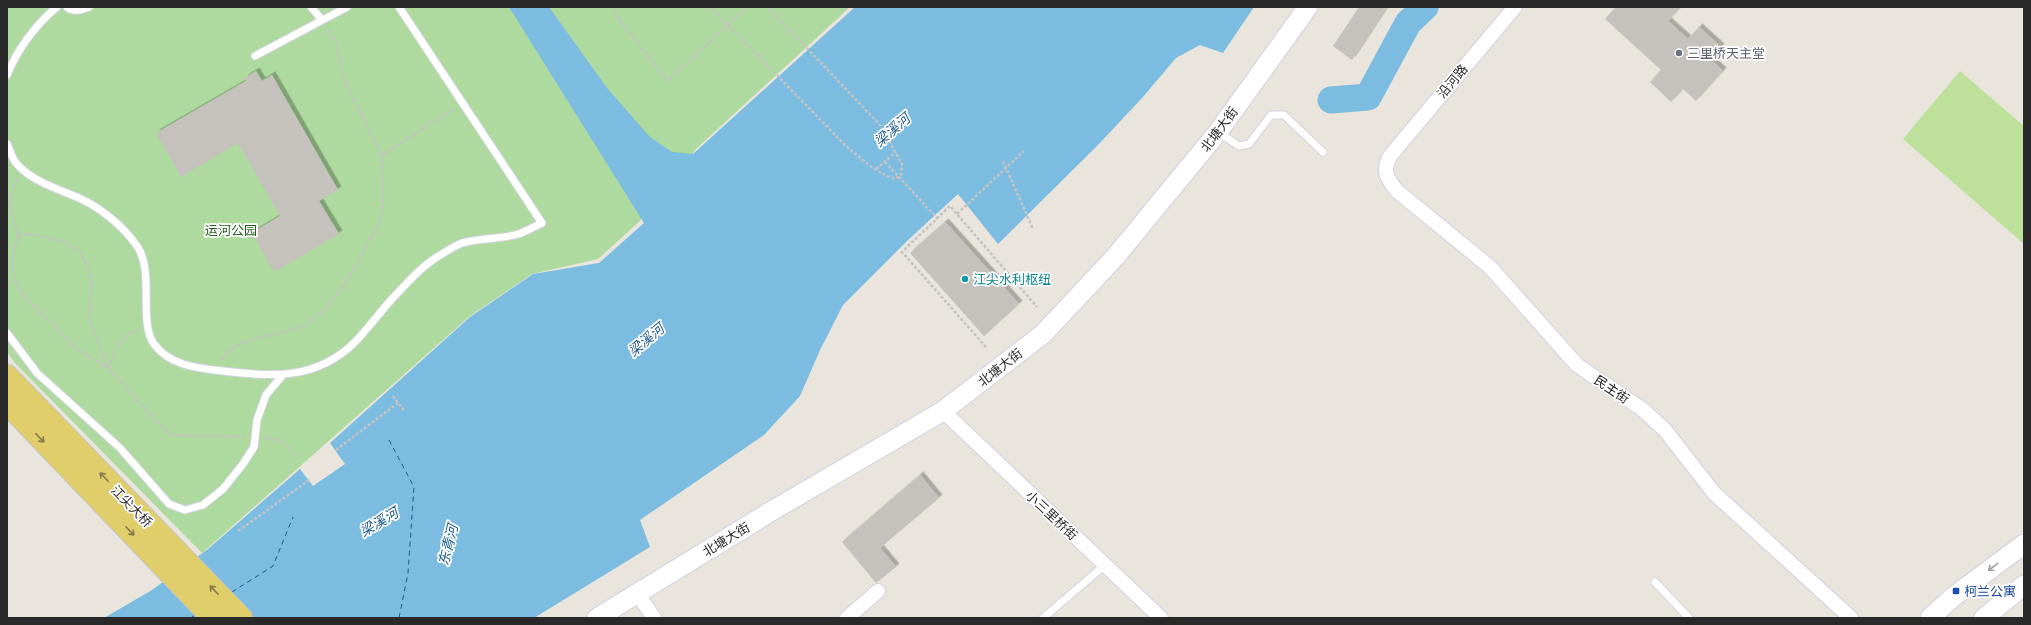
<svg xmlns="http://www.w3.org/2000/svg" width="2031" height="625" viewBox="0 0 2031 625" font-family="'Fira Sans Condensed','Noto Sans SC',sans-serif">
<style>
.green{fill:#aeda9f}
.pitch{fill:#bde09b}
.water{fill:#7bbce0}
.lines{fill:none;stroke-linecap:round;stroke-linejoin:round}
.river{stroke:#7bbce0;stroke-width:27}
.ferry{stroke:#1d5b89;stroke-width:1;stroke-dasharray:5 4;stroke-linecap:butt}
.building{fill:#c5c1bc;filter:url(#shadow)}
.lane-casing{stroke:#d2d3e0;stroke-width:9}
.street-casing{stroke:#d2d3e0;stroke-width:16}
.secondary-casing{stroke:#d2d3e0;stroke-width:21}
.primary-casing{stroke:#c3c3c3;stroke-width:24}
.path{stroke:#c3c3c3;stroke-width:2.5;stroke-dasharray:3 2;stroke-linecap:butt}
.lane{stroke:#fff;stroke-width:7}
.street{stroke:#fff;stroke-width:14}
.secondary{stroke:#fff;stroke-width:19}
.primary{stroke:#e0ce6b;stroke-width:22}
.path-bridge{stroke:#c3c3c3;stroke-width:2.5;stroke-dasharray:3 2;stroke-linecap:butt}
.oneway{stroke:#847c4a}
.oneway2{stroke:#9f9f9f}
.worship-dot{fill:#6b7280;stroke:#fff;stroke-width:1.5}
.culture-dot{fill:#0f9aa8;stroke:#fff;stroke-width:1.5}
.transit-dot{fill:#1a4fb4;stroke:#fff;stroke-width:1.5}
.labels{text-anchor:middle;stroke-width:3.5;stroke-linejoin:round;paint-order:stroke}
.worship-label{font-size:13px;fill:#5b616d;stroke:#fff;text-anchor:start}
.street-label{font-size:13px;fill:#292929;stroke:#fff}
.park-label{font-size:13px;fill:#295d22;stroke:#fff}
.culture-label{font-size:13px;fill:#0d838f;stroke:#fff;text-anchor:start}
.transit-label{font-size:13px;fill:#164399;stroke:#fff;text-anchor:start}
.water-label{font-size:14px;font-style:italic;fill:#1d5b89;stroke:#fff}
</style>
<defs>
<filter id="shadow"><feDropShadow dx="3.5" dy="-3.5" stdDeviation="0" flood-color="#0004"/></filter>
</defs>
<rect width="100%" height="100%" fill="#e9e5dc"/>
<!-- green -->
<path class="green" d="M 7,7 L 850,7 L 696,149 L 640,221 L 598,259 L 532,274 L 470,316 L 202,553 L 14,362 L 7,352 Z"/>
<!-- pitch -->
<path class="pitch" d="M 1960,71 L 2024,126 L 2024,244 L 1903,139 Z"/>
<!-- water -->
<path class="water" d="M 509,7 L 549,7 L 607,88 L 650,137 L 672,152 L 693,154 L 855,7 L 1254,7 L 1223,53 L 1200,45 L 1176,58 L 1142,98 L 1098,145 L 998,244 L 958,194 L 908,240 L 843,305 L 820,350 L 800,396 L 764,435 L 640,520 L 650,547 L 534,618 L 104,618 L 152,590 L 208,549 L 300,469 L 313,486 L 345,464 L 330,443 L 470,317 L 533,274 L 599,263 L 644,223 Z"/>
<g class="lines">
<!-- river -->
<path class="river" d="M 1331,100 L 1368,97 L 1408,23 L 1425,7"/>
<!-- ferry -->
<path class="ferry" d="M 389,440 L 414,487 L 408,573 L 399,618
M 232,592 L 273,566 L 293,517
M 191,618 L 195,615"/>
</g>
<!-- building -->
<path class="building" d="M 1359,7 L 1387,7 L 1352,60 L 1333,46 Z
M 1616,7 L 1681,7 L 1668,21 L 1688,39 L 1699,27 L 1721,47 L 1710,59 L 1723,71 L 1696,101 L 1683,89 L 1671,102 L 1650,82 L 1661,70 L 1605,19 Z
M 256,71 L 262,81 L 272,75 L 338,190 L 319,201 L 339,234 L 274,272 L 252,233 L 280,216 L 238,143 L 181,177 L 156,133 L 246,81 L 245,78 Z
M 945,222 L 1019,304 L 984,336 L 910,253 Z
M 920,475 L 939,498 L 880,548 L 896,567 L 876,583 L 842,542 Z"/>
<g class="lines">
<defs>
<path id="lane" d="M 67,7 C 73,13 82,10 89,7
M 311,7 L 322,20
M 255,56 L 347,7
M 7,75 C 17,50 36,24 57,7
M 1218,132 L 1239,146 L 1249,144 L 1271,115 L 1284,115 L 1323,152
M 7,144 C 10,150 12,158 16,163 C 31,181 58,189 79,198 C 101,208 123,226 137,246 C 155,272 138,322 154,344 C 170,366 198,368 223,371 C 272,377 316,380 354,343 C 368,329 379,313 392,299 C 406,284 420,268 437,257 C 444,253 454,246 462,243 C 481,238 501,239 519,234 C 527,231 535,226 542,223 L 399,7
M 7,333 L 37,373 L 120,448 L 169,504 L 185,510 L 203,505 L 223,489 L 243,464 L 254,447 L 257,420 L 266,395 L 282,376
M 1655,582 L 1689,618
M 1043,618 L 1105,565"/>
<path id="street" d="M 1515,7 L 1390,156 C 1382,172 1387,178 1397,191 L 1490,267 L 1577,365 L 1642,409 L 1665,430 L 1714,493 L 1851,618
M 943,411 L 1161,618
M 637,593 L 654,618
M 847,618 L 878,591"/>
<path id="secondary" d="M 597,618 L 775,509 L 943,411 L 1043,334 L 1116,256 L 1218,132 L 1308,7
M 1930,618 L 1953,597 L 2024,544
M 1984,618 L 2024,585"/>
<path id="primary" d="M 7,376 L 241,618
M 7,403 L 213,618"/>
</defs>
<!-- lane casing -->
<use href="#lane" class="lane-casing"/>
<!-- street casing -->
<use href="#street" class="street-casing"/>
<!-- secondary casing -->
<use href="#secondary" class="secondary-casing"/>
<!-- primary casing -->
<use href="#primary" class="primary-casing"/>
<!-- path -->
<path class="path" d="M 613,7 L 622,23 L 668,81 L 747,7
M 711,7 L 728,25
M 328,29 L 336,42 L 341,67 L 348,89 L 382,155
M 1003,161 L 1033,229
M 885,162 L 938,219
M 876,169 L 896,152
M 18,179 C 5,198 11,216 19,235 C 0,279 25,299 55,326 C 60,330 63,336 67,340 C 78,351 95,359 108,368 C 116,352 120,335 138,330
M 957,214 L 1024,151
M 19,235 L 31,234 L 65,242 L 81,253 L 89,270 L 92,285 L 89,318 L 108,368 L 170,435 L 245,437
M 986,347 L 902,252 L 950,206 L 1037,307
M 222,360 C 235,336 279,337 302,326 C 334,310 353,271 369,241 C 373,234 378,227 380,219 C 386,199 382,176 382,155 L 454,109
M 393,396 L 404,411
M 266,438 C 282,440 287,443 296,456
M 336,450 L 398,403
M 238,531 L 309,480"/>
<!-- lane -->
<use href="#lane" class="lane"/>
<!-- street -->
<use href="#street" class="street"/>
<!-- secondary -->
<use href="#secondary" class="secondary"/>
<!-- primary -->
<use href="#primary" class="primary"/>
<!-- path-bridge -->
<path class="path-bridge" d="M 728,25 L 845,145 C 860,158 876,173 895,179 L 901,175 L 902,164 L 880,125 L 768,7"/>
</g>
<!-- one-way arrows -->
<defs><path id="oneway-shaft" d="M-6 0H5M1.5-3L5.5 0L1.5 3" fill="none" stroke-width="1.6" stroke-linecap="round" stroke-linejoin="round"/></defs>
<g class="oneway">
<use href="#oneway-shaft" transform="translate(40 438) rotate(46)"/>
<use href="#oneway-shaft" transform="translate(104 477) rotate(-134)"/>
<use href="#oneway-shaft" transform="translate(130 531) rotate(46)"/>
<use href="#oneway-shaft" transform="translate(214 590) rotate(-134)"/>
</g>
<use class="oneway2" href="#oneway-shaft" transform="translate(1993 567) rotate(143)"/>
<!-- markers -->
<circle class="worship-dot" cx="1679" cy="53" r="4"/>
<circle class="culture-dot" cx="965" cy="279" r="4"/>
<rect class="transit-dot" x="1952" y="587" width="8" height="8" rx="2"/>
<g class="labels">
<!-- worship labels -->
<g class="worship-label">
<text x="1687" y="58">三里桥天主堂</text>
</g>
<!-- street labels -->
<g class="street-label">
<text transform="translate(1452 81) rotate(-50)" y="5">沿河路</text>
<text transform="translate(1219 129) rotate(-53)" y="5">北塘大街</text>
<text transform="translate(1000 367) rotate(-38)" y="5">北塘大街</text>
<text transform="translate(1612 389) rotate(34)" y="5">民主街</text>
<text transform="translate(132 506) rotate(46)" y="5">江尖大桥</text>
<text transform="translate(1052 515) rotate(43)" y="5">小三里桥街</text>
<text transform="translate(726 539) rotate(-31)" y="5">北塘大街</text>
</g>
<!-- park labels -->
<g class="park-label">
<text x="231" y="235">运河公园</text>
</g>
<!-- culture labels -->
<g class="culture-label">
<text x="973" y="284">江尖水利枢纽</text>
</g>
<!-- transit labels -->
<g class="transit-label">
<text x="1964" y="596">柯兰公寓</text>
</g>
<!-- water labels -->
<g class="water-label">
<text transform="translate(892 130) rotate(-41)" y="5">梁溪河</text>
<text transform="translate(646 340) rotate(-40)" y="5">梁溪河</text>
<text transform="translate(379 522) rotate(-31)" y="5">梁溪河</text>
<text transform="translate(448 545) rotate(-76)" y="5">东青河</text>
</g>
</g>
<!-- border -->
<rect width="2031" height="625" fill="none" stroke="#292929" stroke-width="16"/>
</svg>
